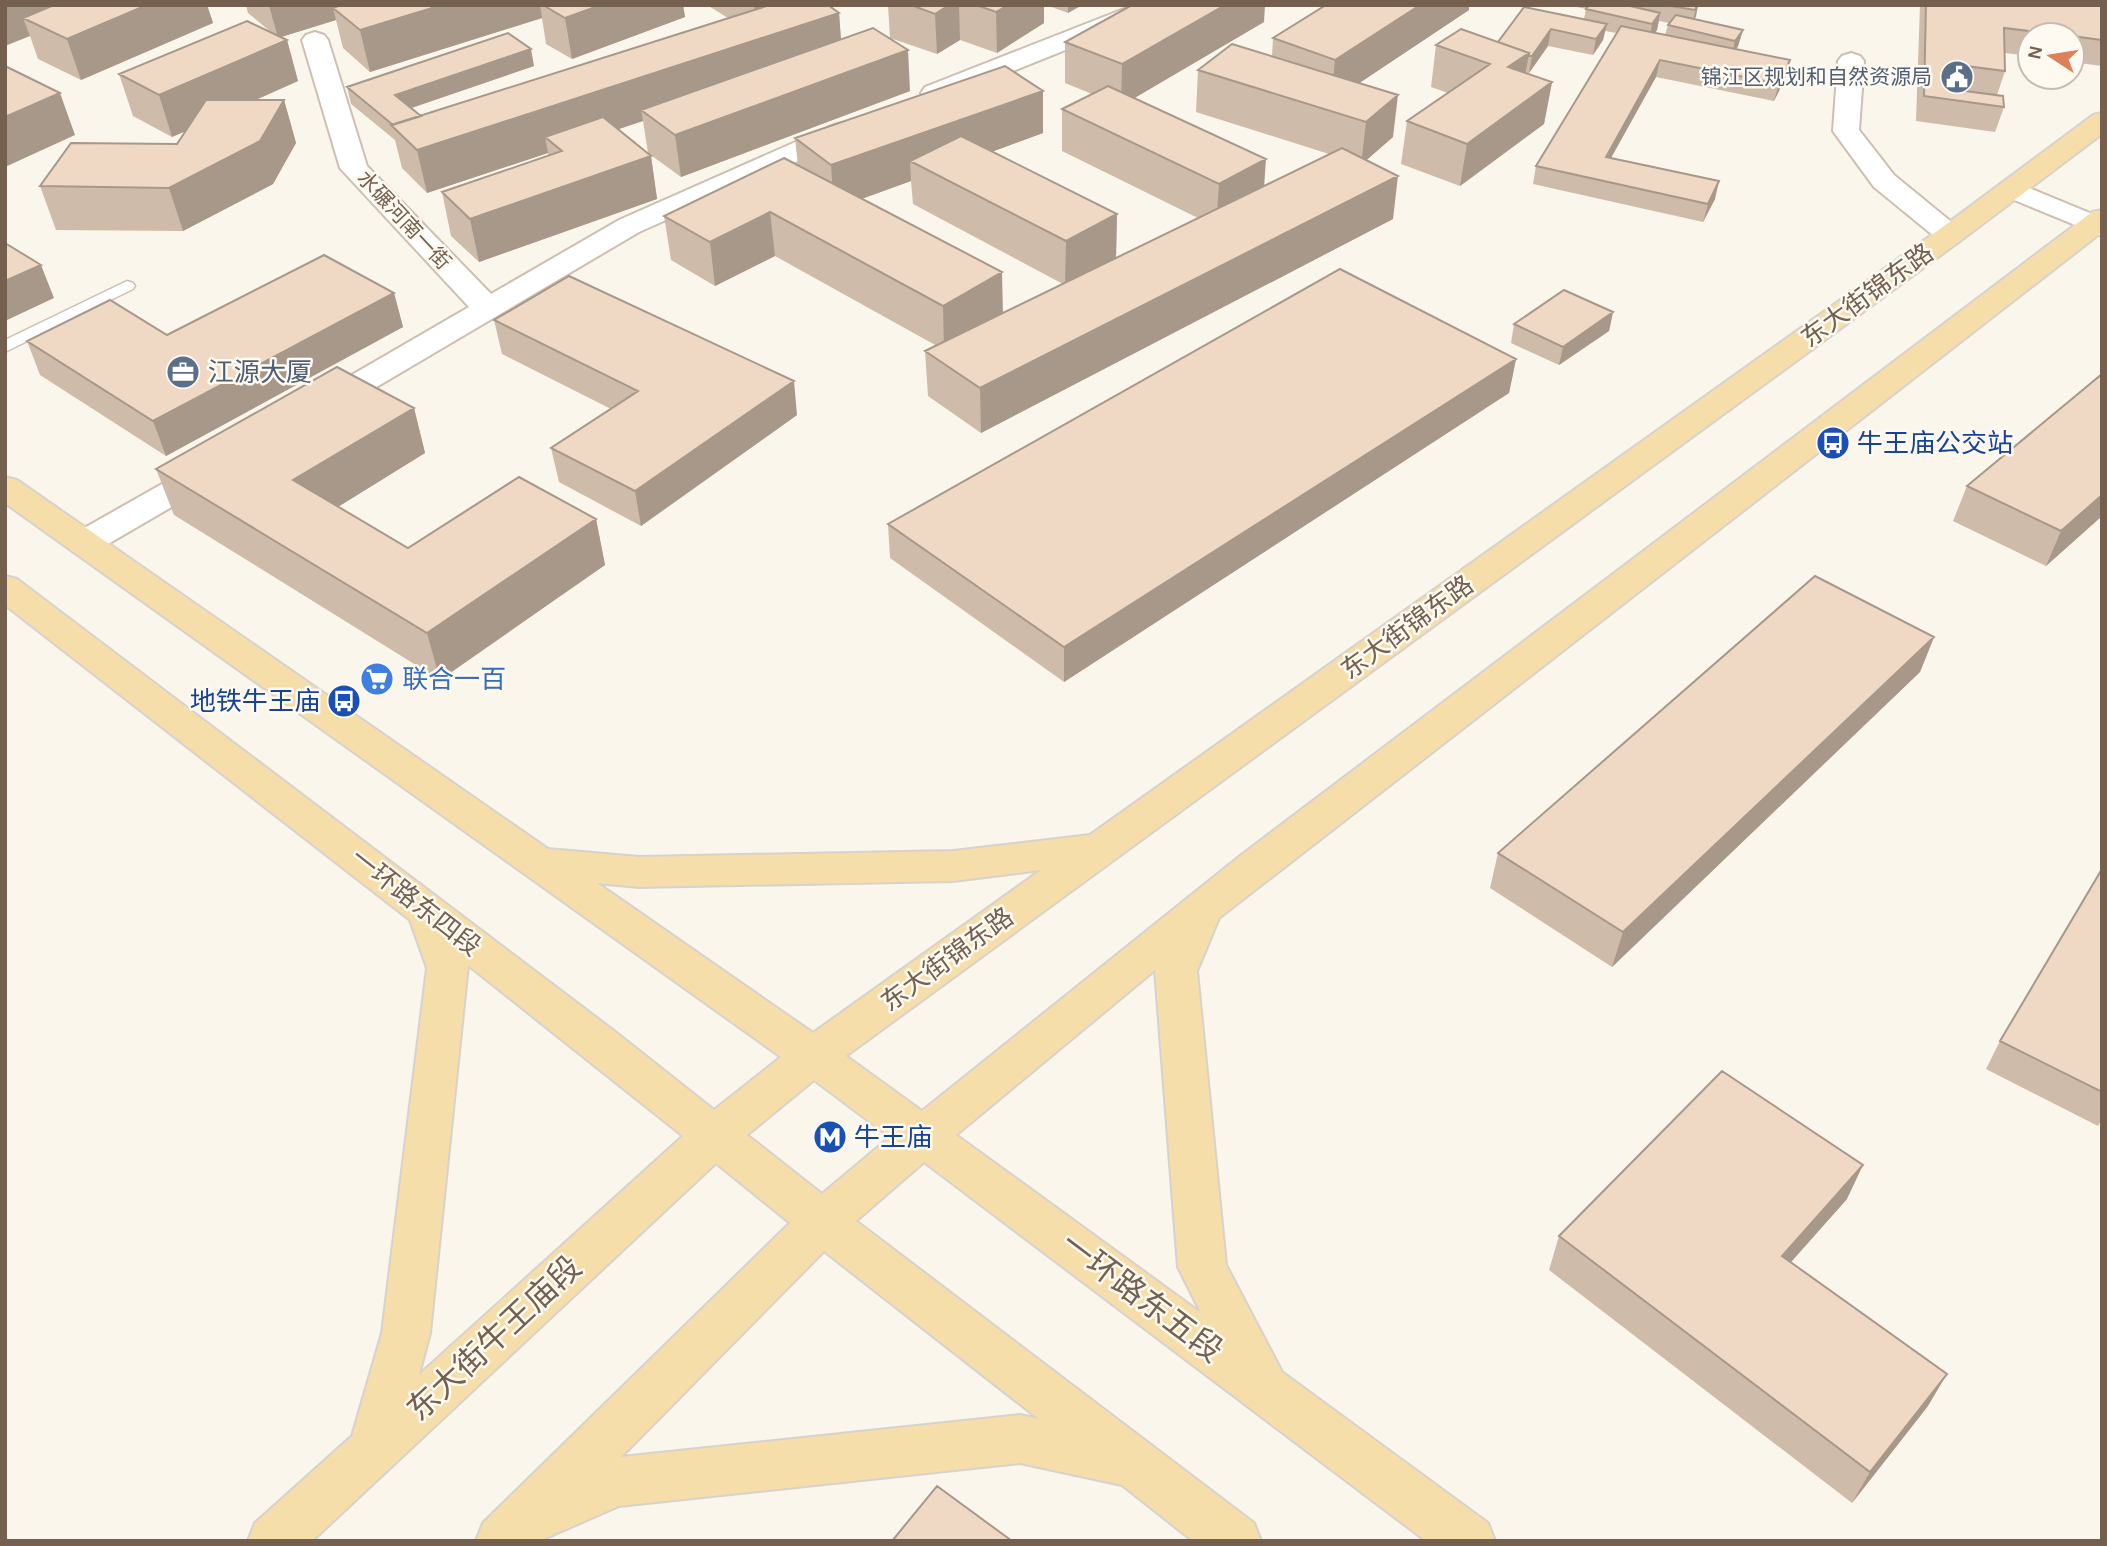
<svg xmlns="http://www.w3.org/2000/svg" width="2107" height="1546" viewBox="0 0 2107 1546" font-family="Karla,'Noto Sans SC',sans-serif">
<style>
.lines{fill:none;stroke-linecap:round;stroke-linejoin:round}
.lane-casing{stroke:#cdbfb1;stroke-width:3}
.street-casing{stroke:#cdbfb1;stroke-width:4}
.primary-casing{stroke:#d8d2ce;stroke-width:4}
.lane{fill:#fff;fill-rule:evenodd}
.street{fill:#fff;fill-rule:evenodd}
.primary{fill:#f5dea9;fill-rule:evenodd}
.wall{fill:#cebba9;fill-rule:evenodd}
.shaded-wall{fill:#a7988a}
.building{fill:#efd9c5;stroke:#a7988a;stroke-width:2}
.labels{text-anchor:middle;stroke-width:5;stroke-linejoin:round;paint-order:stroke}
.far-service-label{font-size:21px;fill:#4e5e75;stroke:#fefaf2;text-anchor:end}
.far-street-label{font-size:21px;fill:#75604f;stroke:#fefaf2}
.street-label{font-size:26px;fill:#75604f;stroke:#fefaf2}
.service-label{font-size:26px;fill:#4e5e75;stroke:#fefaf2;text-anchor:start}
.transit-label{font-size:26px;fill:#164399;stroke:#fefaf2;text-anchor:start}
.shop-label{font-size:26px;fill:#366cbe;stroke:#fefaf2;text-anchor:start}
.near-street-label{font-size:32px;fill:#75604f;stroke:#fefaf2}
</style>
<rect width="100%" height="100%" fill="#fbf6eb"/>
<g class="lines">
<defs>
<path id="lane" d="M 127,281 L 133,283 L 135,286 L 133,289 L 5,352 L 5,340 Z"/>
<path id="street" d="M 1134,5 L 1168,5 L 1165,10 L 943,99 L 934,101 L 925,99 L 921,93 L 925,87 Z
M 315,32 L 324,35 L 328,40 L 367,166 L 491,294 L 619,220 L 834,125 L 843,123 L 852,125 L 856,131 L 852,137 L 639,232 L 329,415 L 318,418 L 307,415 L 302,408 L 307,401 L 469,307 L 340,168 L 302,40 L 306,35 Z
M 1851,53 L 1860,56 L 1864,61 L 1859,130 L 1894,175 L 1960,229 L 1964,235 L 1960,241 L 1950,244 L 1940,241 L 1874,187 L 1833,131 L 1838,61 L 1842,56 Z
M 2012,181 L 2102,218 L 2102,236 L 2002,195 L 1998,189 L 2002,183 Z
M 211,460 L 223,463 L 227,470 L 223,477 L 96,551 L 84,554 L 72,551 L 67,543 L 72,535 L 199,463 Z"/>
<path id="primary" d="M 2102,113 L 2102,134 L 1960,241 L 846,1056 L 922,1111 L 1240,856 L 2092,212 L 2102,210 L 2102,232 L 1219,918 L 1197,971 L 1226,1265 L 1282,1372 L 1488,1523 L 1495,1541 L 1426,1541 L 924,1162 L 856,1221 L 1254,1523 L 1261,1541 L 1193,1541 L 1122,1485 L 1020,1463 L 619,1506 L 539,1541 L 476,1541 L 483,1523 L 790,1223 L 716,1163 L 312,1541 L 248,1541 L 255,1523 L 352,1436 L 382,1333 L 427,968 L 410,920 L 5,605 L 5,576 L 17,579 L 618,1034 L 714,1110 L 781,1057 L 5,503 L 5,477 L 17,480 L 548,849 L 639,857 L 953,851 L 1090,835 L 1940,229 L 2093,115 ZM 1041,870 L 813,1033 L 597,883 L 639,887 L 953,881 ZM 468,965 L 683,1136 L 419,1375 L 430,1333 ZM 1155,970 L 1178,1267 L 1201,1313 L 956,1135 ZM 814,1080 L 890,1137 L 822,1194 L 747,1135 ZM 824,1251 L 1039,1419 L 1020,1415 L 621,1457 Z"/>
</defs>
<!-- lane casing -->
<use href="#lane" class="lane-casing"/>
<!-- street casing -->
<use href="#street" class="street-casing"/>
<!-- primary casing -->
<use href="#primary" class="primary-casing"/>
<!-- lane -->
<use href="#lane" class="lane"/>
<!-- street -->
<use href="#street" class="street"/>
<!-- primary -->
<use href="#primary" class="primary"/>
</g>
<!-- wall -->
<path class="wall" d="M 5,5 L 207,5 L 213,23 L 81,80 L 38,59 L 30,36 Z
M 246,5 L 683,5 L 685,17 L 572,59 L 546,44 L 542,18 L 370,72 L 343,48 L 336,20 L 281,37 L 287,40 L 298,81 L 256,100 L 284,100 L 296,143 L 273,184 L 183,231 L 56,230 L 40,186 L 177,144 L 186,131 L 172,137 L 133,116 L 119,74 L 271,32 L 248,13 Z
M 707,5 L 828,5 L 839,13 L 841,40 L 910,91 L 681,177 L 648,153 L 643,121 L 618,129 L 651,156 L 657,199 L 479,262 L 451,236 L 442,192 L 548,156 L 548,153 L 427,193 L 402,168 L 395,140 L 351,104 L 347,87 L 534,66 L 412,108 L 421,116 L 728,18 Z
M 888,5 L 1044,5 L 1044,23 L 997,53 L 960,40 L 937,54 L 890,38 Z
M 1046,5 L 1082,5 L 1068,13 Z
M 1326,5 L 1469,5 L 1469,10 L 1359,83 L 1393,137 L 1366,160 L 1393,219 L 981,433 L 928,396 L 925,351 L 937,346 L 775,256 L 715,286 L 671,260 L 664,216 L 798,166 L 795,138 L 1043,91 L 1043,133 L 993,151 L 1117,214 L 1116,258 L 1104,264 L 1198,218 L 1062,151 L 1062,109 L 1092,94 L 1065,83 L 1065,42 L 1264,22 L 1134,98 L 1264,186 L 1329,154 L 1196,112 L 1198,70 L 1272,56 L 1273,38 ZM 911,181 L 913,204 L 1063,284 L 1003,314 L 861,199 Z
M 1577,5 L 1700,5 L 1698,6 L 1695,19 L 1743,30 L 1738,46 L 1737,49 L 1786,77 L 1774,101 L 1656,77 L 1611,158 L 1715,199 L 1703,222 L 1533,184 L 1536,166 L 1617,33 L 1605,31 L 1603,40 L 1593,55 L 1548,46 L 1529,73 L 1526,73 L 1552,82 L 1544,124 L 1460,186 L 1401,164 L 1407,121 L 1448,93 L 1431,87 L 1436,45 L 1498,42 L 1584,19 L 1586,9 L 1577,7 ZM 1659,21 L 1669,23 L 1668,25 L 1665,35 L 1654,33 L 1657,30 Z
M 1920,5 L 2102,5 L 2102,66 L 2072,62 L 2072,35 L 2030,35 L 2030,56 L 2005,53 L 2005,71 L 1997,95 L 2004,107 L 1995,132 L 1916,121 Z
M 394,293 L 403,327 L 166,456 L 40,375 L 27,341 L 167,335 Z
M 1613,312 L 1609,331 L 1559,365 L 1511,343 L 1514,324 Z
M 494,320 L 797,415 L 641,526 L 559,482 L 551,448 L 611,409 L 502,354 Z
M 1516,359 L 1509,393 L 1064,682 L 890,558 L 888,524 Z
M 2102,374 L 2102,516 L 2046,566 L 1953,521 L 1967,486 Z
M 414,408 L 425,453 L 338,507 L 408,548 L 596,519 L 605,565 L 440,680 L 174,515 L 156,469 Z
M 1934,637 L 1920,672 L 1612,967 L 1490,888 L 1498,853 Z
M 2102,869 L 2102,1119 L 2098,1126 L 1986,1069 L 2000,1041 Z
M 1847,1199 L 1791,1262 L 1928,1406 L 1852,1503 L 1549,1270 L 1559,1236 Z"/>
<!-- shaded-wall -->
<path class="shaded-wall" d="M 5,5 L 109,5 L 23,18 L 30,36 L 5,46 Z
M 147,5 L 207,5 L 213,23 L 81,80 L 67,39 Z
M 269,5 L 385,5 L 333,8 L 336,20 L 278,38 Z
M 442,5 L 540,5 L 542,18 L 370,72 L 360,30 Z
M 601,5 L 683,5 L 685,17 L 572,59 L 565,18 Z
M 754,5 L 801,5 L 757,37 Z
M 949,5 L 959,5 L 960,40 L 937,54 L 935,14 Z
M 1008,5 L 1044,5 L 1044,23 L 997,53 L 996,12 Z
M 1068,5 L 1082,5 L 1068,13 Z
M 1225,5 L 1265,5 L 1264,22 L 1121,106 L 1122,64 Z
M 1420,5 L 1469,5 L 1469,10 L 1331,102 L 1335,60 Z
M 1697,5 L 1698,5 L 1696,16 L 1691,27 Z
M 839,13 L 842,54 L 641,110 L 643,121 L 559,149 L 545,137 L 548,153 L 427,193 L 417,150 Z
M 1660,13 L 1657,30 L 1649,41 L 1652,24 Z
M 1607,24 L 1603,40 L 1593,55 L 1596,39 Z
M 1551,29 L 1548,46 L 1529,73 L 1532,56 Z
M 1743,30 L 1738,46 L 1731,57 L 1735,41 Z
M 287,40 L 298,81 L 172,137 L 159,95 Z
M 531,49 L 534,66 L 399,112 L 395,95 Z
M 908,50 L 910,91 L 681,177 L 675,135 Z
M 1529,53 L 1522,94 L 1508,67 Z
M 1660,60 L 1656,77 L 1602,174 L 1606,157 Z
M 1790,60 L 1786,77 L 1774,101 L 1779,84 Z
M 1552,82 L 1544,124 L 1460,186 L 1467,144 Z
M 1043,91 L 1043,133 L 934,173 L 910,161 L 911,181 L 834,209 L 831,165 Z
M 60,93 L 75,135 L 5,167 L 5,117 Z
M 1398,95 L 1393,137 L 1361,165 L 1366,122 Z
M 284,100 L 296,143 L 273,184 L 183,231 L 169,188 Z
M 651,156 L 657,199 L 479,262 L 470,219 Z
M 1266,159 L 1263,202 L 1216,228 L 1219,184 Z
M 1398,176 L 1393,219 L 981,433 L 980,388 Z
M 1719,181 L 1715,199 L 1703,222 L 1708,204 Z
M 770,212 L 775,256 L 715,286 L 710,242 Z
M 1117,214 L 1116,258 L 1065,285 L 1066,241 Z
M 41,265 L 54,298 L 5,321 L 5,281 Z
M 1002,272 L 1003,317 L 944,350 L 943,306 Z
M 394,293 L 403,327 L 166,456 L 153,421 Z
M 1613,312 L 1609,331 L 1559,365 L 1563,347 Z
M 1516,359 L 1509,393 L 1064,682 L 1064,647 Z
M 794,381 L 797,415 L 641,526 L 635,491 Z
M 414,408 L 425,453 L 307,526 L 293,480 Z
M 2102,495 L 2102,516 L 2046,566 L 2061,531 Z
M 596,519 L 605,565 L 440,680 L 427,633 Z
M 1934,637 L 1920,672 L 1612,967 L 1623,932 Z
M 1863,1165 L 1847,1199 L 1767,1289 L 1782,1256 Z
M 1947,1374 L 1928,1406 L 1852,1503 L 1870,1472 Z"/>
<!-- building -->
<path class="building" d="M 54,5 L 147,5 L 67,39 L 23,18 Z
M 341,5 L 442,5 L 360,30 L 333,8 Z
M 543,5 L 601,5 L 565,18 Z
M 770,5 L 828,5 L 839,13 L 417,150 L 391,125 Z
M 911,5 L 949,5 L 935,14 Z
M 976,5 L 1008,5 L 996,12 Z
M 1132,5 L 1225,5 L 1122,64 L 1065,42 Z
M 1326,5 L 1420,5 L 1335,60 L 1273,38 Z
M 1589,5 L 1626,5 L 1660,13 L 1652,24 L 1586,9 Z
M 1665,5 L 1697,5 L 1695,10 Z
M 1926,5 L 2102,5 L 2102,40 L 2072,36 L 2072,35 L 2062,35 L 2004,28 L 2005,71 L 1950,64 L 1950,89 L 2003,96 L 2004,107 L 1924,96 Z
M 1524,7 L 1607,24 L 1596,39 L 1551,29 L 1532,56 L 1529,56 L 1529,53 L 1498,42 Z
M 1676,15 L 1743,30 L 1735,41 L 1668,25 Z
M 247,21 L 287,40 L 159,95 L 119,74 Z
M 1621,26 L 1790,60 L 1779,84 L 1660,60 L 1606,157 L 1719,181 L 1708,204 L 1536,166 Z
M 873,28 L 908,50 L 675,135 L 641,110 Z
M 1461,29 L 1529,53 L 1508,67 L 1552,82 L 1467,144 L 1407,121 L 1490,64 L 1436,45 Z
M 508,33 L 531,49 L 395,95 L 421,116 L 393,125 L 347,87 Z
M 1232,44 L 1398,95 L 1366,122 L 1198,70 Z
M 5,66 L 60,93 L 5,117 Z
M 1005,66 L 1043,91 L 831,165 L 795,138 Z
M 1108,86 L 1266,159 L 1219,184 L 1062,109 Z
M 206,100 L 284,100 L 260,141 L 169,188 L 40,186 L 71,143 L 177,144 Z
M 603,117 L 651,156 L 470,219 L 442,192 L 562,151 L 545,137 Z
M 961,136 L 1117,214 L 1066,241 L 910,161 Z
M 1342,148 L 1398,176 L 980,388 L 925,351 Z
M 784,158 L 1002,272 L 943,306 L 770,212 L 710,242 L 664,216 Z
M 5,243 L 41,265 L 5,281 Z
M 324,255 L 394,293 L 153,421 L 27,341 L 110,300 L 167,335 Z
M 1340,269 L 1516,359 L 1064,647 L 888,524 Z
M 569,276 L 794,381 L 635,491 L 551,448 L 638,391 L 494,320 Z
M 1564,290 L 1613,312 L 1563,347 L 1514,324 Z
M 337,367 L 414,408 L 293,480 L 408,548 L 519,477 L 596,519 L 427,633 L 156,469 Z
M 2102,374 L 2102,495 L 2061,531 L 1967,486 Z
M 1815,576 L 1934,637 L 1623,932 L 1498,853 Z
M 2102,869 L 2102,1092 L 2000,1041 Z
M 1722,1071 L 1863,1165 L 1782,1256 L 1947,1374 L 1870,1472 L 1559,1236 Z
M 937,1486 L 1012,1541 L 892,1541 Z"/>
<!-- icons -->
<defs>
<symbol id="civic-disc" viewBox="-11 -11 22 22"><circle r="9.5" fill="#5c6f8a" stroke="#fefaf2"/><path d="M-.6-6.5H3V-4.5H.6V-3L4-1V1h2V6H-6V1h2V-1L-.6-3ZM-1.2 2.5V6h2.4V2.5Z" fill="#fff"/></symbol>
<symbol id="office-disc" viewBox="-11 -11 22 22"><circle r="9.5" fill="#5c6f8a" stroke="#fefaf2"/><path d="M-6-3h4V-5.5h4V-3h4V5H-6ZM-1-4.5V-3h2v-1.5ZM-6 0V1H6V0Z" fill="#fff"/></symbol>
<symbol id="bus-disc" viewBox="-11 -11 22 22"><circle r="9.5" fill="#1a4fb4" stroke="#fefaf2"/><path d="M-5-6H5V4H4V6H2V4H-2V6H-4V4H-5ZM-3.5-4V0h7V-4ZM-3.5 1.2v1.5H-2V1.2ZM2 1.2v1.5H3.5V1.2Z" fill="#fff"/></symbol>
<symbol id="supermarket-disc" viewBox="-11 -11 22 22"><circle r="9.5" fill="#3f7fe0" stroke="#fefaf2"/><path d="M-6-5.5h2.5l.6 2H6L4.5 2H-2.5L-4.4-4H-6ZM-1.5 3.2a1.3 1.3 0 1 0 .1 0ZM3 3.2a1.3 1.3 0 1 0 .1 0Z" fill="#fff"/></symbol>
<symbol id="metro-disc" viewBox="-11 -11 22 22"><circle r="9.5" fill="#1a4fb4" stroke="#fefaf2"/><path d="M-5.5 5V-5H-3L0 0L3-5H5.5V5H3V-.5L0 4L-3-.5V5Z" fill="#fff"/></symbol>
</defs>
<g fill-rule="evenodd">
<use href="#civic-disc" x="1938" y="58" width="38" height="38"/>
<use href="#office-disc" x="164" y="353" width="38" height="38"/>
<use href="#bus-disc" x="1814" y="424" width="38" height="38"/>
<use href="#supermarket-disc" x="358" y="660" width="38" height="38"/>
<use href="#bus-disc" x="325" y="682" width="38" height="38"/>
<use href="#metro-disc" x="811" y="1118" width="38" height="38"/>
</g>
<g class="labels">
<!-- far-service labels -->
<g class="far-service-label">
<text x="1932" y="84">锦江区规划和自然资源局</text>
</g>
<!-- far-street labels -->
<g class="far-street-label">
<text transform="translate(404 220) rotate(47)" y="7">水碾河南一街</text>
</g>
<!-- street labels -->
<g class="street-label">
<text transform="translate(1867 295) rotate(-36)" y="9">东大街锦东路</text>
<text transform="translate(1407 627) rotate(-36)" y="9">东大街锦东路</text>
<text transform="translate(416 902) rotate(38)" y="9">一环路东四段</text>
<text transform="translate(947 959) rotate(-36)" y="9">东大街锦东路</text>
</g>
<!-- service labels -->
<g class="service-label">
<text x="208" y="381">江源大厦</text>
</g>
<!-- transit labels -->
<g class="transit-label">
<text x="1857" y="452">牛王庙公交站</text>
<text x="320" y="710" text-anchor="end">地铁牛王庙</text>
<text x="854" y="1146">牛王庙</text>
</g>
<!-- shop labels -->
<g class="shop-label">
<text x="402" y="688">联合一百</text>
</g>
<!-- near-street labels -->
<g class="near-street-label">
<text transform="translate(1142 1297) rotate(37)" y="11">一环路东五段</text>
<text transform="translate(494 1338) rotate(-43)" y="11">东大街牛王庙段</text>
</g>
</g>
<!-- border -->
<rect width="2107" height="1546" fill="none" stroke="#75604f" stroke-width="14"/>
<!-- north arrow -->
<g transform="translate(2051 56) rotate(282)"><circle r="33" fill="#fefaf2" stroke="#c7bcb1" stroke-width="2"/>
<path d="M0-5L12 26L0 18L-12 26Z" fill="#dc815a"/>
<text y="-10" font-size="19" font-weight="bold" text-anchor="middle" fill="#75604f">N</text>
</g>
</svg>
